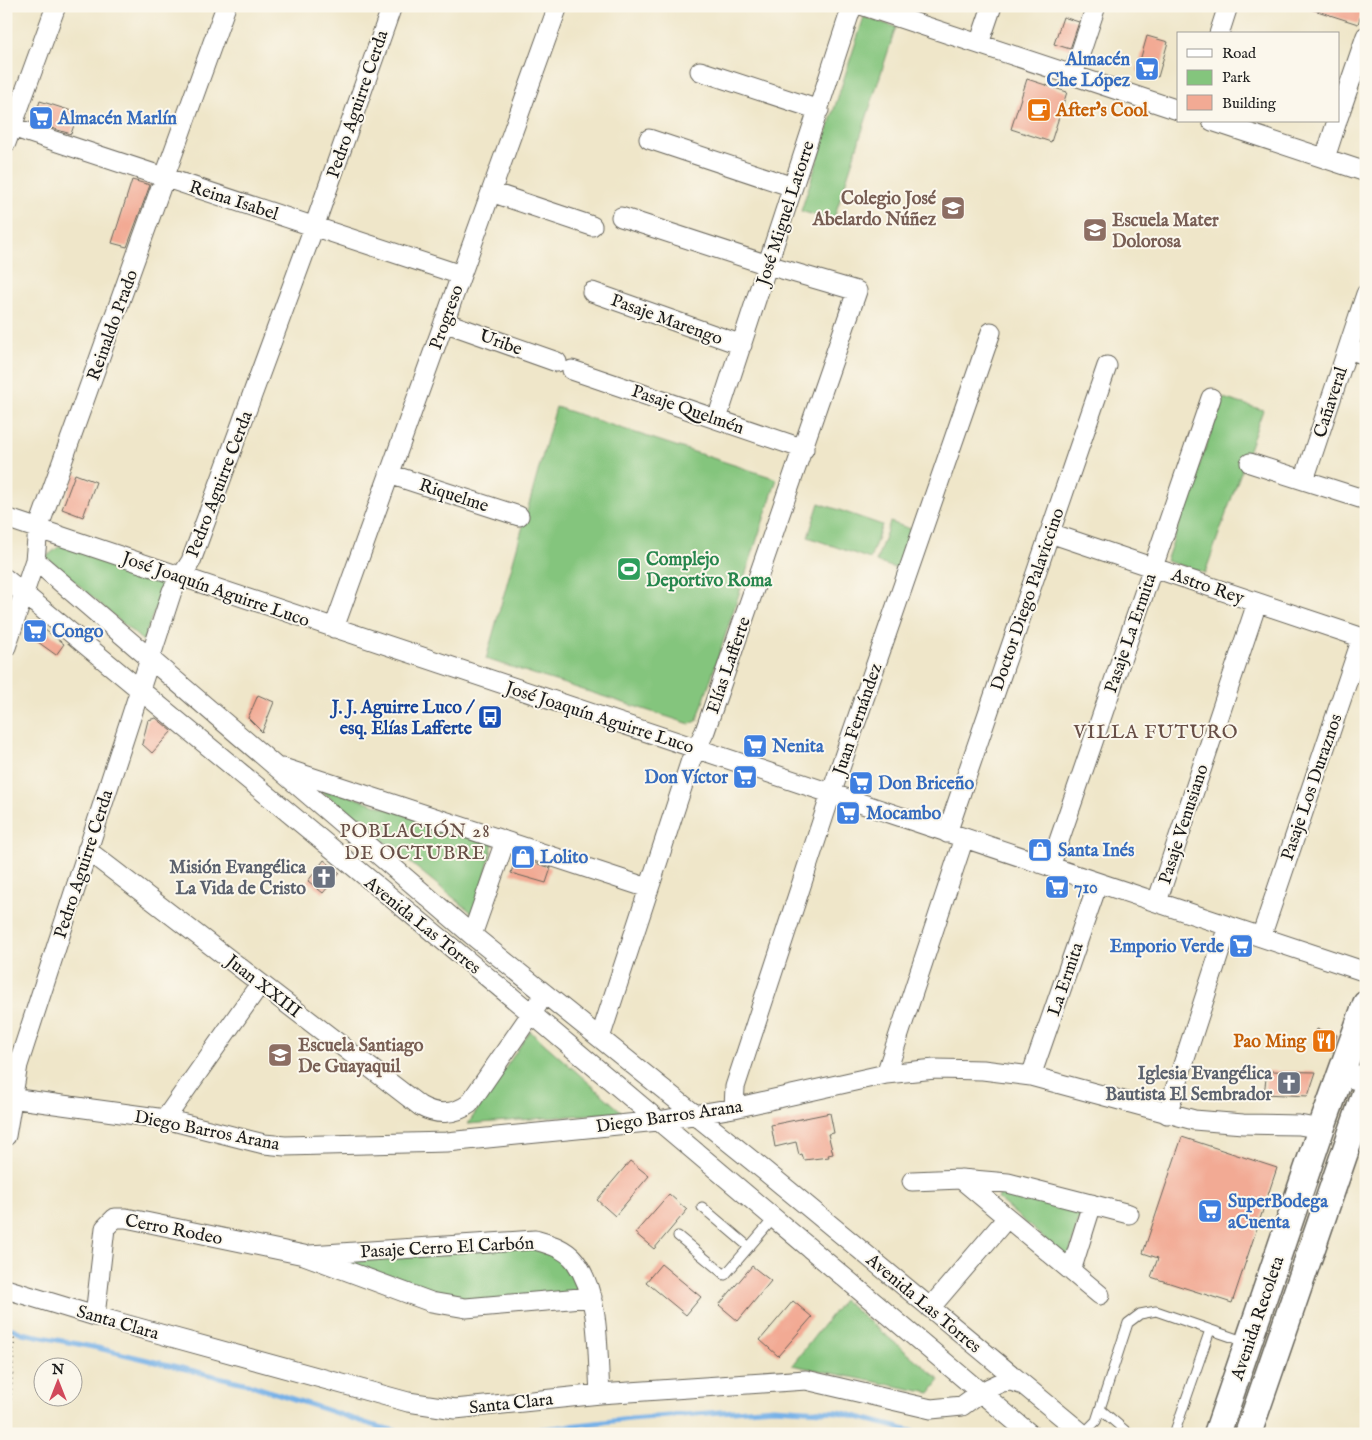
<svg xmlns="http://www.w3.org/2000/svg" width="1372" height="1440" viewBox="0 0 1372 1440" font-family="'IM FELL English',serif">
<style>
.green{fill:#84c57d;stroke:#50704c}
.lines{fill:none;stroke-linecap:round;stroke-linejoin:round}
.stream{stroke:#76b1e7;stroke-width:5}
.building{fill:#f2aa94}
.service-casing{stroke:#666359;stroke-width:11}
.minor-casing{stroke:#666359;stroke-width:21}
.tertiary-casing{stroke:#666359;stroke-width:26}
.secondary-casing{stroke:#666359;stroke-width:29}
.path{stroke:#666359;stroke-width:3;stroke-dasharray:1 4;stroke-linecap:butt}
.service{stroke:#fff;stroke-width:9}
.minor{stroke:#fff;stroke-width:19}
.tertiary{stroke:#fff;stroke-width:24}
.secondary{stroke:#fff;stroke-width:26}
.labels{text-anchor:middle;stroke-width:4;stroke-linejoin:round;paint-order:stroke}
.shop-label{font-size:18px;font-weight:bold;fill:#366cbe;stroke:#fbf7ec;text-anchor:start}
.street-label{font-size:18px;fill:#1c1c1c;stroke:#fbf7ec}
.food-label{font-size:18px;font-weight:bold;fill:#c56008;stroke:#fbf7ec;text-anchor:start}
.education-label{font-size:18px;font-weight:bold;fill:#785e54;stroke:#fbf7ec;text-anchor:start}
.leisure-label{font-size:18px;font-weight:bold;fill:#27864d;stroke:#fbf7ec;text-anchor:start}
.transit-label{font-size:18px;font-weight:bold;fill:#164399;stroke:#fbf7ec;text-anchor:end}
.worship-label{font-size:18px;font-weight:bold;fill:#5b616d;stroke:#fbf7ec;text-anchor:end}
.neighbourhood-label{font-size:19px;letter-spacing:1px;fill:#674e46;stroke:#fbf7ec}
</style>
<rect width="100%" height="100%" fill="#fbf7ec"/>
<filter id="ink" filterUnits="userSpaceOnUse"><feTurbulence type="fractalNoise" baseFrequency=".02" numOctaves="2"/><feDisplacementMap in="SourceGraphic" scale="10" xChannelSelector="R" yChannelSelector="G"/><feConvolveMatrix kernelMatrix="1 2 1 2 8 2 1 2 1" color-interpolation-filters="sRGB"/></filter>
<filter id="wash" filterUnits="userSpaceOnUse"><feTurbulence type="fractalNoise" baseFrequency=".0096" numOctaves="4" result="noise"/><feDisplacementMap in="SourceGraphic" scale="20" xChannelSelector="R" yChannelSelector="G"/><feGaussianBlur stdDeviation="1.12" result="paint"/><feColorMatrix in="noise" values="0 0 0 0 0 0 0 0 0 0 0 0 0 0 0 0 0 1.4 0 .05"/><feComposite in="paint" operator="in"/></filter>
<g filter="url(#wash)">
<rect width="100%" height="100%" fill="#efe6c9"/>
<!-- green -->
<path class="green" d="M 864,17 L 896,27 L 833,221 L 801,211 Z
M 1223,398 L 1263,410 L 1205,573 L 1166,561 Z
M 556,407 L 777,479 L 697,721 L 690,724 L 486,659 Z
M 819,503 L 882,525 L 870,559 L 808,537 Z
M 890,522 L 911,529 L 898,569 L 876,562 Z
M 62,544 L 164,585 L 143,641 L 46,557 Z
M 313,784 L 493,843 L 476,916 Z
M 530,1031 L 622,1112 L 468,1124 Z
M 1002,1187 L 1082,1208 L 1068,1259 L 998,1199 Z
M 538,1246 L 571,1268 L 581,1294 L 464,1304 L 325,1260 Z
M 843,1300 L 940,1380 L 930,1393 L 792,1365 Z"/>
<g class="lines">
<!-- stream -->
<path class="stream" d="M 6,1326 L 22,1333 L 98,1348 L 248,1384 L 375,1426 L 410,1434
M 499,1434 L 630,1419 L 773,1408 L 839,1412 L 922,1434"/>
</g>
<g id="blocks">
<!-- building -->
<path class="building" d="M 1311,6 L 1364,6 L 1358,24 L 1311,9 Z
M 1063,17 L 1079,22 L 1070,49 L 1054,44 Z
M 1147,36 L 1168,42 L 1158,77 L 1137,71 Z
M 1027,79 L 1067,92 L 1051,142 L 1011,129 Z
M 40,101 L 78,113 L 71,134 L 38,124 L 35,116 Z
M 132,180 L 150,185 L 127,247 L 112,243 Z
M 75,474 L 96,482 L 83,517 L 62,509 Z
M 34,622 L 64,644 L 56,655 L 31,637 Z
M 258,695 L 274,702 L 262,732 L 248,718 Z
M 156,718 L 172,731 L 152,753 L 142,744 L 148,720 Z
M 516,857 L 551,868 L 546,883 L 511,873 Z
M 324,860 L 340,873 L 323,893 L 308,881 Z
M 1317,1029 L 1337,1035 L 1332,1052 L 1312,1046 Z
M 1267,1071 L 1316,1072 L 1308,1096 L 1264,1094 Z
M 830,1113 L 834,1133 L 828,1134 L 833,1154 L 828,1155 L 829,1157 L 804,1160 L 802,1154 L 799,1155 L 796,1142 L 775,1147 L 771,1125 Z
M 1182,1137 L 1277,1168 L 1232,1303 L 1151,1277 L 1158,1258 L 1143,1253 Z
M 630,1161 L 649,1176 L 615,1216 L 597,1200 Z
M 669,1194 L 687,1210 L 654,1249 L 635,1233 Z
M 661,1264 L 701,1297 L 686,1315 L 646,1282 Z
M 752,1266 L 771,1281 L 738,1321 L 719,1305 Z
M 793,1301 L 812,1317 L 778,1356 L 760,1340 Z"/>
</g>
</g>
<g filter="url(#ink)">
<use href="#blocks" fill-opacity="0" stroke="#666359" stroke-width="1"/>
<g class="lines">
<defs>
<path id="service" d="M 702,1207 L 749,1247
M 678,1236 L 725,1275 L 774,1218
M 1100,1409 L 1129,1434
M 1083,1434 L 1096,1421 L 1128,1323 L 1140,1314 L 1156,1311 L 1246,1342
M 1174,1434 L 1210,1330"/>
<path id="minor" d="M 864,6 L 1178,110
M 1219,34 L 1228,6
M 979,44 L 992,6
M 700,71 L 819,110
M 1073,75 L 1096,6
M 1338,118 L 1366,36
M 1212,121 L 1366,172
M 6,125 L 461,275
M 649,139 L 793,187
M 6,143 L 56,6
M 1325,158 L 1337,121
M 491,192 L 592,226
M 592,292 L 742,345
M 444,322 L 557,362
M 1348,349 L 1366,355
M 572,370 L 804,449
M 717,419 L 852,6
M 1250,463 L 1366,500
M 389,474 L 519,516
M 1304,480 L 1366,294
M 6,518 L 1366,972
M 1050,533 L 1366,639
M 35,560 L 472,935 L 765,1171 L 1083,1434
M 6,579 L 532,1014 L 1030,1434
M 334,628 L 558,6
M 6,647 L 35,560 L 38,529 L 226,6
M 283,768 L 648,888
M 947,833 L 1107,366
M 87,850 L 420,1106 C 436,1115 454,1115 469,1104 L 538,1004
M 1050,867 L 1211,398
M 1157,902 L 1257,603
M 472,935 L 505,841
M 1261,937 L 1362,638
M 600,1038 L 691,760 L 705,731 L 857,291 L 768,265 L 621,217
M 886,1074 L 964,838
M 1031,1076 L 1098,883
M 11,1098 L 165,1119 L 264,1144 L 285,1146 L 447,1142 L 658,1121 L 734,1108 L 886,1074 L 935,1069 L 983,1070 L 1031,1076 L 1194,1120 L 1243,1124 L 1299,1125 L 1321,1129
M 734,1108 L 735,1087 L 831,794 L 991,332
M 1167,1114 L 1228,926
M 165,1119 L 260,984
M 6,1136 L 18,1065 L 172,591 L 191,561 L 314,227 L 392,6
M 961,1179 L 1100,1295
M 912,1181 L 961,1179 L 1008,1183 L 1129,1214
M 310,1255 L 535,1240 C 549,1244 565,1248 575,1261 C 601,1297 597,1351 600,1394
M 1071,1271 L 1092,1204
M 6,1289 L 95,1316 L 408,1402 L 455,1409 L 600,1394 L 806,1380 L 931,1409 L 962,1406 L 981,1392 L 1002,1382 L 1011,1381 L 1020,1384
M 930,1308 L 1007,1218
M 95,1316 L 105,1228 L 115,1218 L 126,1218 L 304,1255 L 431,1302 L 466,1308 L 592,1297"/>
<path id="tertiary" d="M 1341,1073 L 1366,1080"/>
<path id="secondary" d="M 1217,1434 L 1321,1129 L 1366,1004
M 1248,1434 L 1366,1091"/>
</defs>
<!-- service casing -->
<use href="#service" class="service-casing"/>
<!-- minor casing -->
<use href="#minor" class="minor-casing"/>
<!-- tertiary casing -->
<use href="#tertiary" class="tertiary-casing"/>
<!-- secondary casing -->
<use href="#secondary" class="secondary-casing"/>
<!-- path -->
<path class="path" d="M 6,1315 L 14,1341 L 8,1434"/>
<!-- service -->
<use href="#service" class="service"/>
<!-- minor -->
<use href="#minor" class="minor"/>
<!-- tertiary -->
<use href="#tertiary" class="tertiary"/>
<!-- secondary -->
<use href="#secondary" class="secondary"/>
</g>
</g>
<!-- icons -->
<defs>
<symbol id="supermarket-square" viewBox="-11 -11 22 22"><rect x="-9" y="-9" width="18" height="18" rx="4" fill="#3f7fe0" stroke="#fbf7ec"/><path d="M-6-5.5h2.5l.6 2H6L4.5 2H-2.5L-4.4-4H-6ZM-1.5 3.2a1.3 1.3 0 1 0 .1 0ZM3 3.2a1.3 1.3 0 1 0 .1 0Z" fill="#fff"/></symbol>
<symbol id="cafe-square" viewBox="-11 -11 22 22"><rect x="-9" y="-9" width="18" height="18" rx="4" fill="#e8710a" stroke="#fbf7ec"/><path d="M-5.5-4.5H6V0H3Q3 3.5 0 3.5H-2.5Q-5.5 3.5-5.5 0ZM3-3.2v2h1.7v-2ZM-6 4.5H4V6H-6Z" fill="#fff"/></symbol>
<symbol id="school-square" viewBox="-11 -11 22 22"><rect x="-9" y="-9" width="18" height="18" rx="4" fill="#8d6e63" stroke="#fbf7ec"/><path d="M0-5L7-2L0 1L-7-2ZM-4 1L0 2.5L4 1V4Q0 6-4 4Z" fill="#fff"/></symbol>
<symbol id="stadium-square" viewBox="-11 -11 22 22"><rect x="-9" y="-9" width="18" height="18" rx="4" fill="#2e9e5b" stroke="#fbf7ec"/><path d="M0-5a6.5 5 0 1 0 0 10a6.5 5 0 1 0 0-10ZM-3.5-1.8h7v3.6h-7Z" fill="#fff"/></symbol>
<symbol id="bus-square" viewBox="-11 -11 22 22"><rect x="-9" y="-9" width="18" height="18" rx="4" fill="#1a4fb4" stroke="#fbf7ec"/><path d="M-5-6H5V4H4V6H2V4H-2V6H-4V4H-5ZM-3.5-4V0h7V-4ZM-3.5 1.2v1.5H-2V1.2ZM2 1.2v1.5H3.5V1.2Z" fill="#fff"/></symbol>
<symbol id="shop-square" viewBox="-11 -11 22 22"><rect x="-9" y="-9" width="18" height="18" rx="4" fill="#3f7fe0" stroke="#fbf7ec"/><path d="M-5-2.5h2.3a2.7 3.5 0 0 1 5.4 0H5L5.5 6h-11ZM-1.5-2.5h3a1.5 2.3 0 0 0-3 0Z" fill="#fff"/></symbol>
<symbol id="church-square" viewBox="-11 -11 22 22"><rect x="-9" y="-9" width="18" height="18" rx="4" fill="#6b7280" stroke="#fbf7ec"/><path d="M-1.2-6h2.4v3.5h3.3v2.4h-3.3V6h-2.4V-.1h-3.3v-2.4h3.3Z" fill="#fff"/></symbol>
<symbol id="restaurant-square" viewBox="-11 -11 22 22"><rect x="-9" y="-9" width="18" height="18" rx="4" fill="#e8710a" stroke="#fbf7ec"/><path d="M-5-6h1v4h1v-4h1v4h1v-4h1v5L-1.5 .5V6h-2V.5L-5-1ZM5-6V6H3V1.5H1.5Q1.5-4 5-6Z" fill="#fff"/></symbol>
</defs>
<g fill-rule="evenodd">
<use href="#supermarket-square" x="1133" y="55" width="28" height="28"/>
<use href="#cafe-square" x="1025" y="96" width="28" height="28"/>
<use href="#supermarket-square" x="27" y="104" width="28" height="28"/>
<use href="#school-square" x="939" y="194" width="28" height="28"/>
<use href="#school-square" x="1081" y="216" width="28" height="28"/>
<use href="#stadium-square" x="615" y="555" width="28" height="28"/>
<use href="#supermarket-square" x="21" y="617" width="28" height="28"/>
<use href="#bus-square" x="476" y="703" width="28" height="28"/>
<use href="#supermarket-square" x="741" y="732" width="28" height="28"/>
<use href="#supermarket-square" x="731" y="763" width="28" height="28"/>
<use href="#supermarket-square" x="847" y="769" width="28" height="28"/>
<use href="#supermarket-square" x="834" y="799" width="28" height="28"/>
<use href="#shop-square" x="1026" y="836" width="28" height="28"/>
<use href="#shop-square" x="509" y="843" width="28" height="28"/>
<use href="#church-square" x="310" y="863" width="28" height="28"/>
<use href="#supermarket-square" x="1043" y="873" width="28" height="28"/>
<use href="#supermarket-square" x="1227" y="932" width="28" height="28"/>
<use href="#restaurant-square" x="1310" y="1027" width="28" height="28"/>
<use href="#school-square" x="266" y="1041" width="28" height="28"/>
<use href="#church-square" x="1275" y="1069" width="28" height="28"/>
<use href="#supermarket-square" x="1196" y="1197" width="28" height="28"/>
</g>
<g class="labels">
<!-- shop labels -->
<g class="shop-label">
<text x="1130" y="65" text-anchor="end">Almacén<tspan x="1130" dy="21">Che López</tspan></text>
<text x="58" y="124">Almacén Marlín</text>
<text x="52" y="637">Congo</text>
<text x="772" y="752">Nenita</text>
<text x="728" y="783" text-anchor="end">Don Víctor</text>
<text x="878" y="789">Don Briceño</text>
<text x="866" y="819">Mocambo</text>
<text x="1058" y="856">Santa Inés</text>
<text x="540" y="863">Lolito</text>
<text x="1074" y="893">710</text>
<text x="1224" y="952" text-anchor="end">Emporio Verde</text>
<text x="1228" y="1207">SuperBodega<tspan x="1228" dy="21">aCuenta</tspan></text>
</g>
<!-- street labels -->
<g class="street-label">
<text transform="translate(357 104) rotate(-71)" y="6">Pedro Aguirre Cerda</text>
<text transform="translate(234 200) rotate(18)" y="6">Reina Isabel</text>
<text transform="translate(785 213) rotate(-72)" y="6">José Miguel Latorre</text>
<text transform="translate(446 317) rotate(-70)" y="6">Progreso</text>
<text transform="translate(667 319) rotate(20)" y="6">Pasaje Marengo</text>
<text transform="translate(112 325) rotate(-70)" y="6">Reinaldo Prado</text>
<text transform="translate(501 342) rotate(20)" y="6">Uribe</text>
<text transform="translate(1330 402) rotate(-72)" y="6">Cañaveral</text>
<text transform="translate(688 409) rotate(19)" y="6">Pasaje Quelmén</text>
<text transform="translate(219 484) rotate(-69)" y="6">Pedro Aguirre Cerda</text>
<text transform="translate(454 495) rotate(18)" y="6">Riquelme</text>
<text transform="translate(1208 586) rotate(19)" y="6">Astro Rey</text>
<text transform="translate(216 589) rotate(19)" y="6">José Joaquín Aguirre Luco</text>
<text transform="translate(1027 599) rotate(-71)" y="6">Doctor Diego Palaviccino</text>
<text transform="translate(1130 633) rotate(-71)" y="6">Pasaje La Ermita</text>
<text transform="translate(728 665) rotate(-71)" y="6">Elías Lafferte</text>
<text transform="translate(600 717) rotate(18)" y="6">José Joaquín Aguirre Luco</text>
<text transform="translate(857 719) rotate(-71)" y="6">Juan Fernández</text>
<text transform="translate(1311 787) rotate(-71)" y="6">Pasaje Los Duraznos</text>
<text transform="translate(1183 824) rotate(-72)" y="6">Pasaje Venusiano</text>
<text transform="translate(83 864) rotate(-72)" y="6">Pedro Aguirre Cerda</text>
<text transform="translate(423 925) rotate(39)" y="6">Avenida Las Torres</text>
<text transform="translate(1065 979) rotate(-71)" y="6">La Ermita</text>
<text transform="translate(264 986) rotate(38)" y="6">Juan XXIII</text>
<text transform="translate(669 1116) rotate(-8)" y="6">Diego Barros Arana</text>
<text transform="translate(207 1130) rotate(11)" y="6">Diego Barros Arana</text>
<text transform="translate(174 1229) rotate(11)" y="6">Cerro Rodeo</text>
<text transform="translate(447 1247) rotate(-3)" y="6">Pasaje Cerro El Carbón</text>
<text transform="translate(924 1303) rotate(40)" y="6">Avenida Las Torres</text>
<text transform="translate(1257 1318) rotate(-71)" y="6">Avenida Recoleta</text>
<text transform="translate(118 1322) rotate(16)" y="6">Santa Clara</text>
<text transform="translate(511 1403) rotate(-6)" y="6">Santa Clara</text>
</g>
<!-- food labels -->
<g class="food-label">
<text x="1056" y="116">After's Cool</text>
<text x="1306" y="1047" text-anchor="end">Pao Ming</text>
</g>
<!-- education labels -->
<g class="education-label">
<text x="936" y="204" text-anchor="end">Colegio José<tspan x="936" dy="21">Abelardo Núñez</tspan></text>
<text x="1112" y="226">Escuela Mater<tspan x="1112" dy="21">Dolorosa</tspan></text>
<text x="298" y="1051">Escuela Santiago<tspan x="298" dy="21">De Guayaquil</tspan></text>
</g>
<!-- leisure labels -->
<g class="leisure-label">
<text x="646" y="565">Complejo<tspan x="646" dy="21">Deportivo Roma</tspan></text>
</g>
<!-- transit labels -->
<g class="transit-label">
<text x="472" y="713">J. J. Aguirre Luco /<tspan x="472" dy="21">esq. Elías Lafferte</tspan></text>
</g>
<!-- worship labels -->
<g class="worship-label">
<text x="306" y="873">Misión Evangélica<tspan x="306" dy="21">La Vida de Cristo</tspan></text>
<text x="1272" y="1079">Iglesia Evangélica<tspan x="1272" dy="21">Bautista El Sembrador</tspan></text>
</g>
<!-- neighbourhood labels -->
<g class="neighbourhood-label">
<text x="1156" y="738">VILLA FUTURO</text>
<text x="415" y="837">POBLACIÓN 28<tspan x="415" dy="22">DE OCTUBRE</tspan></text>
</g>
</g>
<!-- margin -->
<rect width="1372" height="1440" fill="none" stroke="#fbf7ec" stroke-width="25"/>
<!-- legend -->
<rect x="1177" y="32" width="162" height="90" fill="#fbf7ec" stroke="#a29f99"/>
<rect x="1187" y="49" width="25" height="8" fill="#ffffff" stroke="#a29f99"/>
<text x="1222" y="58" font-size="15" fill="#1c1c1c">Road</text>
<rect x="1187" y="70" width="25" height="15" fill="#84c57d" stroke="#a29f99"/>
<text x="1222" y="82" font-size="15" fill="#1c1c1c">Park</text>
<rect x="1187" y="95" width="25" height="15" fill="#f2aa94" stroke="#a29f99"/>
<text x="1222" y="108" font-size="15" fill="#1c1c1c">Building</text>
<!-- north arrow -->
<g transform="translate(58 1382)"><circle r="24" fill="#fbf7ec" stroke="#a29f99"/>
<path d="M0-4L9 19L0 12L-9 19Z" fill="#d1495b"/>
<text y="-8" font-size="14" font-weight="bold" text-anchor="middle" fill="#1c1c1c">N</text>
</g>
</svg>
